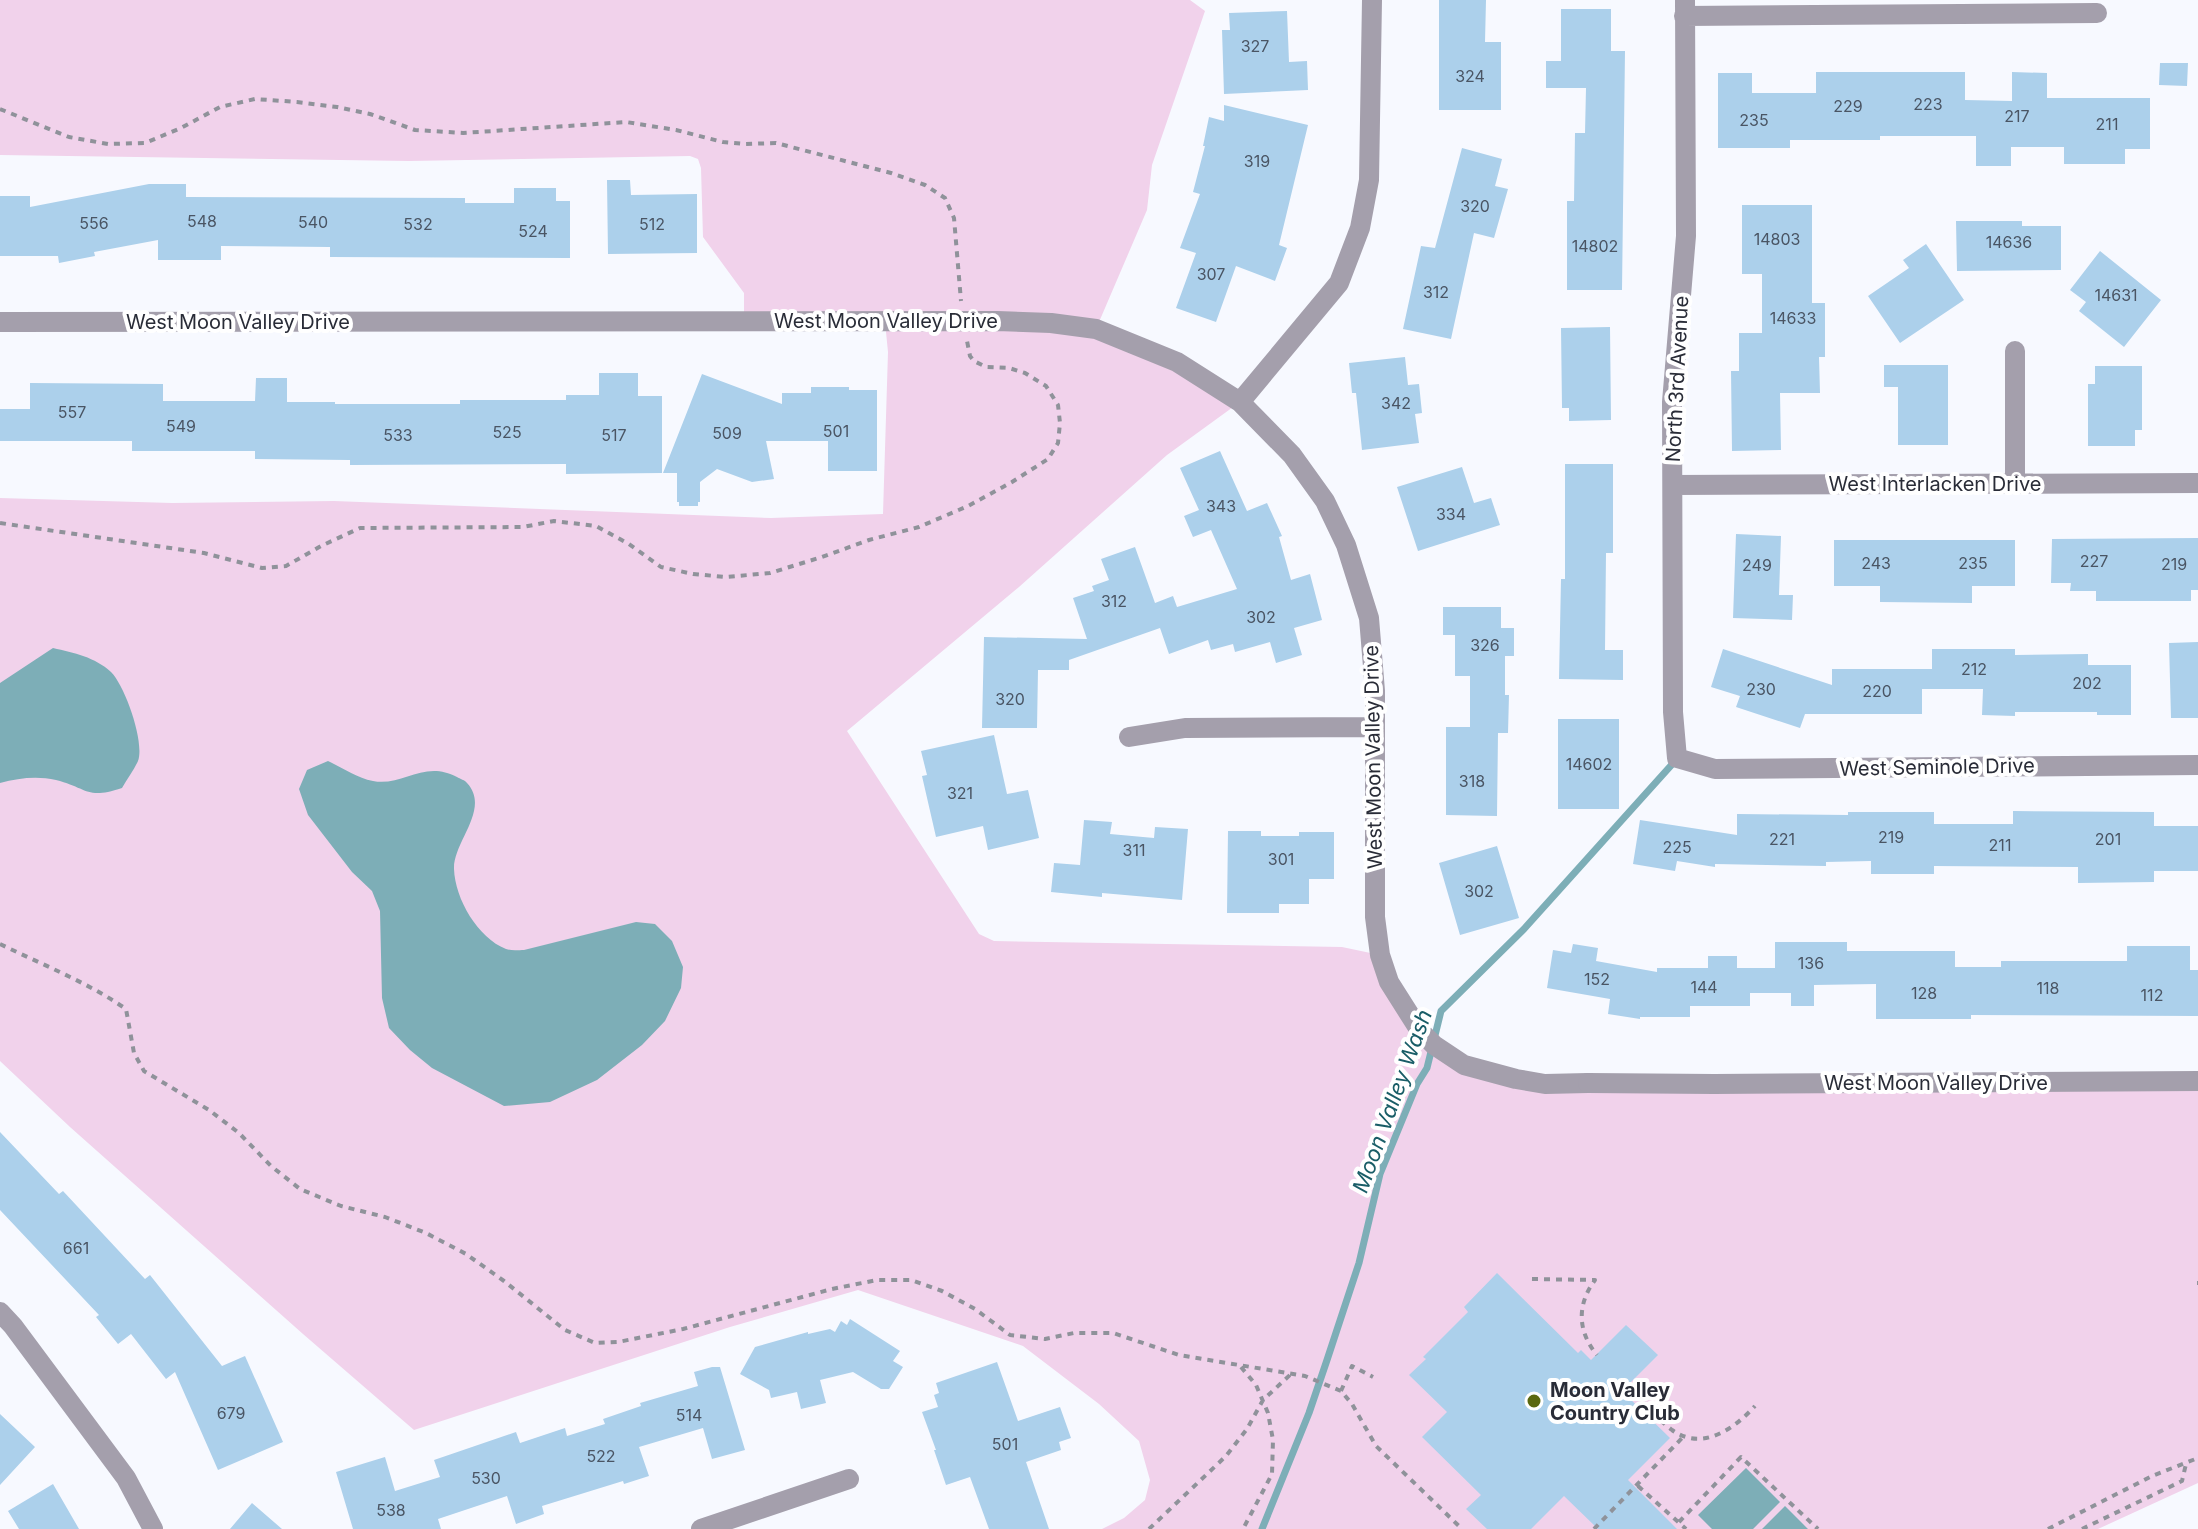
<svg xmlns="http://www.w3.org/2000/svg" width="2198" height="1529" viewBox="0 0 2198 1529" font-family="Inter,sans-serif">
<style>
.green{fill:#f1d2eb}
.water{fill:#7daeb7}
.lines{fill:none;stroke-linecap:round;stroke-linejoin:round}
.stream{stroke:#7daeb7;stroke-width:7}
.building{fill:#acd0eb}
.path{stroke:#8f929a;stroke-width:4;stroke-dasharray:6 6;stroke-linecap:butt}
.minor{stroke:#a49fac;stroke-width:20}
.tertiary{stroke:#a49fac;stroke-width:20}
.poi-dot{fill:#5a680f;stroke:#fff;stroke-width:3}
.labels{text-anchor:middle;stroke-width:8;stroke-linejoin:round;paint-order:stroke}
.number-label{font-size:16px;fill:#4a5564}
.street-label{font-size:20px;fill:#292c37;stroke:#fff}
.poi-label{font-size:20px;font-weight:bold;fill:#292c37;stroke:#fff;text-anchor:start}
.water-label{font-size:22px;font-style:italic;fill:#195d67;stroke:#fff}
</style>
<rect width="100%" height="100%" fill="#f7f9ff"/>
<!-- green -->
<path class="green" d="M 0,0 L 1190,0 L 1205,11 L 1152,165 L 1147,210 L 1096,329 L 1240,402 L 1167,455 L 1019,587 L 847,731 L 979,934 L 994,941 L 1342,947 L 1380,955 L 1434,1045 L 1516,1079 L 2198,1081 L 2198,1483 L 2098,1529 L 1102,1529 L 1124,1518 L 1145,1500 L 1150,1480 L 1139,1441 L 1099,1404 L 1023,1346 L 858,1290 L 730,1327 L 414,1430 L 303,1334 L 70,1127 L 0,1061 L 0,498 L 172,503 L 334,501 L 771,518 L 883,514 L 888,352 L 885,322 L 744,321 L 744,293 L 703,237 L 701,168 L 698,159 L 690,156 L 409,161 L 0,155 Z"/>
<!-- water -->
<path class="water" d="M 53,648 C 74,653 95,657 111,672 C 125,686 145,742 138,761 C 134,770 127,779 122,788 C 86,800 88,788 56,780 C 37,776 19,778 0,783 L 0,683 Z
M 328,761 C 343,768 357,778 373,781 C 402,787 424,759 457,777 C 460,779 465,780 467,783 C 491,809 453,842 454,869 C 455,899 478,938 506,949 C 511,951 519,950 524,950 L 636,922 L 655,924 L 672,941 L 683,967 L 681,988 L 665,1021 L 642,1045 L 597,1080 L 550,1102 L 504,1106 L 432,1068 L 410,1050 L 389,1028 L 382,998 L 380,911 L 372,891 L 352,872 L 308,815 L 299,789 L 307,770 Z
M 1746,1468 L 1780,1502 L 1753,1529 L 1712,1529 L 1698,1515 Z
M 1785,1506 L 1808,1529 L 1762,1529 Z"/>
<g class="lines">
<!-- stream -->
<path class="stream" d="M 1262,1529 L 1309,1413 L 1327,1360 L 1359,1263 L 1380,1174 L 1417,1084 L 1427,1068 L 1441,1011 L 1524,929 L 1676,760"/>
</g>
<!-- building -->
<path class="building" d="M 1439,0 L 1486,0 L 1485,42 L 1501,42 L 1501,110 L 1439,110 Z
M 1561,9 L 1611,9 L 1611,51 L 1625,51 L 1622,290 L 1567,290 L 1567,201 L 1574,201 L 1575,133 L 1585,133 L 1586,88 L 1546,88 L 1546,61 L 1561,61 Z
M 1287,11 L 1289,62 L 1307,61 L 1308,90 L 1224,94 L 1222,30 L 1230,30 L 1229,13 Z
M 2160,63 L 2188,63 L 2187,86 L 2159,85 Z
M 1816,72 L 1965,72 L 1965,100 L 2012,101 L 2012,72 L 2047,73 L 2047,98 L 2150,98 L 2150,149 L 2125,149 L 2125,164 L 2064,164 L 2064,147 L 2011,147 L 2011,166 L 1976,166 L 1976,136 L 1880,136 L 1880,140 L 1790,140 L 1790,148 L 1718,148 L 1718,73 L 1752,73 L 1752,93 L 1816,93 Z
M 1224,105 L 1308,125 L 1279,245 L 1287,248 L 1275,281 L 1236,266 L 1216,322 L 1176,308 L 1196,253 L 1180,248 L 1200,194 L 1193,192 L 1205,146 L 1203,146 L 1209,117 L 1224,121 Z
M 1462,148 L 1502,159 L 1495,186 L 1508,189 L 1494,238 L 1474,233 L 1451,339 L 1403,329 L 1421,246 L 1435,248 Z
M 607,180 L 630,180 L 631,195 L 697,194 L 697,253 L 608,254 Z
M 149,184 L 186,184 L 186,197 L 465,198 L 465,203 L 514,203 L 514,188 L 556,188 L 556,201 L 570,201 L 570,258 L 330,257 L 330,247 L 221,246 L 221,260 L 158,260 L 158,240 L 94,252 L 95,256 L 59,263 L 58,256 L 0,256 L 0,196 L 30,196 L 30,207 Z
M 1742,205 L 1812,205 L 1812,303 L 1825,303 L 1825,357 L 1819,357 L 1820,393 L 1780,393 L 1781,450 L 1732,451 L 1731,371 L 1739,371 L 1739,333 L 1762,333 L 1762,274 L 1742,274 Z
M 1956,221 L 2022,221 L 2022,226 L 2061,226 L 2061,270 L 1957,271 Z
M 1926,244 L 1964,300 L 1900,343 L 1868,296 L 1909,268 L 1903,260 Z
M 2100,251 L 2161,300 L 2124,347 L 2079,311 L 2086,302 L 2070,290 Z
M 1610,327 L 1611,420 L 1569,421 L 1569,408 L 1562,408 L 1561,328 Z
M 1405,357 L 1408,385 L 1419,384 L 1422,413 L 1415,414 L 1419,443 L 1362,450 L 1356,393 L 1352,393 L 1349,363 Z
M 1884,365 L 1948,365 L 1948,445 L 1898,445 L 1898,387 L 1884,387 Z
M 2095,366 L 2142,366 L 2142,430 L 2135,430 L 2135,446 L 2088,446 L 2088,384 L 2095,384 Z
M 599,373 L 638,373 L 638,396 L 662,396 L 662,473 L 566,474 L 566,464 L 350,465 L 350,460 L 255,459 L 255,451 L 132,451 L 132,441 L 0,441 L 0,409 L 30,409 L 30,383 L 163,384 L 163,401 L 255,401 L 256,378 L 287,378 L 287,402 L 335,402 L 335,404 L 460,404 L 460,400 L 566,400 L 566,395 L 599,395 Z
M 702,374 L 782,404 L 782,393 L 811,393 L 811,387 L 849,387 L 849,390 L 877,390 L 877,471 L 828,471 L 828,441 L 766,441 L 774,479 L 752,482 L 717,469 L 700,482 L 700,502 L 698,502 L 698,506 L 679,506 L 679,502 L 677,502 L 677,473 L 663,473 Z
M 1220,451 L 1247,511 L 1267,503 L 1282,536 L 1279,537 L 1291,580 L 1310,574 L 1322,620 L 1294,628 L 1302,655 L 1276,663 L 1270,642 L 1235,652 L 1233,644 L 1211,650 L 1208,640 L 1169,654 L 1160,628 L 1069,660 L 1069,670 L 1038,670 L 1037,728 L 982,728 L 984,637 L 1087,639 L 1073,598 L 1094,591 L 1092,586 L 1109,580 L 1101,559 L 1135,547 L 1155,603 L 1173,596 L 1177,607 L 1237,589 L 1211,530 L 1193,537 L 1184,516 L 1199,510 L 1180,468 Z
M 1565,464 L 1613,464 L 1613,553 L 1606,553 L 1605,650 L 1623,650 L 1623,680 L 1559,679 L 1561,579 L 1565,579 Z
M 1462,467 L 1474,503 L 1491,498 L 1500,525 L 1418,551 L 1397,487 Z
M 1736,534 L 1781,536 L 1779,595 L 1793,595 L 1792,620 L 1733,618 Z
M 2198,538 L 2198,590 L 2191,590 L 2191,601 L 2096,601 L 2096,591 L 2070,591 L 2071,583 L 2051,583 L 2052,539 Z
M 1834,540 L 2015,540 L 2015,586 L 1972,586 L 1972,603 L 1880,602 L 1880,586 L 1834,586 Z
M 1443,607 L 1501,607 L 1501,628 L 1514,628 L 1514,656 L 1505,656 L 1505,695 L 1509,695 L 1508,733 L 1498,733 L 1497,816 L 1446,815 L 1446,727 L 1470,727 L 1470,676 L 1455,676 L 1455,635 L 1443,635 Z
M 2198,642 L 2198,718 L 2171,718 L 2169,643 Z
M 1723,649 L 1832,685 L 1832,669 L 1932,669 L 1932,649 L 2015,649 L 2015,655 L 2088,654 L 2088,665 L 2131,665 L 2131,715 L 2097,715 L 2097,712 L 2015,712 L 2015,716 L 1982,715 L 1983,689 L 1922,689 L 1922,714 L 1805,714 L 1800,728 L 1736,707 L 1740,696 L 1711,687 Z
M 1558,719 L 1619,719 L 1619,809 L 1558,809 Z
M 994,735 L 1007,794 L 1028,790 L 1039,838 L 988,850 L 983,826 L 936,837 L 922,776 L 927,775 L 921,751 Z
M 2013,811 L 2154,812 L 2154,826 L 2198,826 L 2198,871 L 2154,871 L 2154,882 L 2078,883 L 2078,867 L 1934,866 L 1934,874 L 1871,874 L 1871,861 L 1826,862 L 1826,866 L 1715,864 L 1715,867 L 1677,861 L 1675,871 L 1633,864 L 1640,820 L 1737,835 L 1737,814 L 1848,815 L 1848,812 L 1934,812 L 1934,824 L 2013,824 Z
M 1084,820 L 1112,822 L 1110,834 L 1154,838 L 1155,827 L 1188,829 L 1182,900 L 1102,893 L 1102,897 L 1051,892 L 1054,863 L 1080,865 Z
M 1228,831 L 1261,831 L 1261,836 L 1299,836 L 1299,832 L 1334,832 L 1334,879 L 1309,879 L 1309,904 L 1279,904 L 1279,913 L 1227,913 Z
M 1497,846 L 1519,918 L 1460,935 L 1439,863 Z
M 1775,942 L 1847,942 L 1847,951 L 1955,951 L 1955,967 L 2001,967 L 2001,961 L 2127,961 L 2127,946 L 2190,946 L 2190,970 L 2198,970 L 2198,1016 L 1971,1015 L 1971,1019 L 1876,1019 L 1876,984 L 1814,985 L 1814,1006 L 1791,1006 L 1791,993 L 1750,993 L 1750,1006 L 1690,1006 L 1690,1017 L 1640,1017 L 1640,1019 L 1608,1014 L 1610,999 L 1547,988 L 1553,950 L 1571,953 L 1573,944 L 1598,948 L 1596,961 L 1657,972 L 1657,968 L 1708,968 L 1708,956 L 1737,956 L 1737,968 L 1775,968 Z
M 0,1132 L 59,1194 L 63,1191 L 145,1279 L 150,1275 L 222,1366 L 245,1356 L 283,1442 L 218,1470 L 175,1372 L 166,1379 L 131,1334 L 118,1344 L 96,1317 L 99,1315 L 0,1210 Z
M 1497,1273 L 1578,1353 L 1581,1350 L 1591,1360 L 1626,1325 L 1658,1355 L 1622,1391 L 1670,1438 L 1628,1480 L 1677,1529 L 1598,1529 L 1564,1496 L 1531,1529 L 1487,1529 L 1466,1509 L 1481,1495 L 1422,1437 L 1447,1412 L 1409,1375 L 1426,1359 L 1423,1357 L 1468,1312 L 1464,1307 Z
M 850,1319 L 900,1351 L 893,1361 L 903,1367 L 889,1389 L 881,1389 L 853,1372 L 820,1380 L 826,1403 L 801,1409 L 797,1392 L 771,1398 L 769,1390 L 740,1374 L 755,1347 L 808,1332 L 808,1334 L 830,1329 L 835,1332 L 841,1321 L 847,1325 Z
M 997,1362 L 1018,1421 L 1060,1407 L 1071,1438 L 1059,1442 L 1061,1450 L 1026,1462 L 1049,1529 L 989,1529 L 970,1477 L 946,1485 L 934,1450 L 936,1450 L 922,1412 L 938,1407 L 934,1395 L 939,1393 L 936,1383 Z
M 712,1367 L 720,1367 L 745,1450 L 712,1459 L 703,1428 L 639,1447 L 649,1476 L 624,1484 L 623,1481 L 542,1506 L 544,1514 L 516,1524 L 507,1496 L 438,1519 L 441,1529 L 353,1529 L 336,1472 L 385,1457 L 395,1491 L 440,1477 L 434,1460 L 516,1432 L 520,1443 L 565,1428 L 567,1436 L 605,1424 L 603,1419 L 641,1406 L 640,1403 L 698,1386 L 694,1372 Z
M 0,1414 L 35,1447 L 0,1485 Z
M 53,1484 L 79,1529 L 19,1529 L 8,1511 Z
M 252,1503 L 282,1529 L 230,1529 Z"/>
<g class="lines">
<!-- path -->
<path class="path" d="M 0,109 L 69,137 L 108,144 L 145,143 L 181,128 L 220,107 L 255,99 L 297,102 L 337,107 L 370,114 L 415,130 L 463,133 L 626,122 L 676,130 L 723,142 L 746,144 L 776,143 L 891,173 L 925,185 L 945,198 L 954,218 L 961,301
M 0,523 L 204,553 L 262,568 L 286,566 L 321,546 L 360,528 L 523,527 L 554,521 L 596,526 L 629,544 L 661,567 L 693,574 L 726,577 L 770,573 L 822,557 L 869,540 L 919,527 L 968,506 L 1012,482 L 1048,459 L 1058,443 L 1060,423 L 1058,405 L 1046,386 L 1025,373 L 1009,368 L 986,367 L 974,361 L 970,356 L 967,341
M 0,944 C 43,965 87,982 126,1009 L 134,1053 L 144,1071 L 209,1110 L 239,1133 L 271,1166 L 300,1189 L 341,1206 L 385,1217 L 426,1233 L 466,1254 L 504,1281 L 565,1330 L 595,1343 L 618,1342 L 683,1329 L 832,1289 L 877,1280 L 911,1280 L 942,1291 L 975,1309 L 1010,1335 L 1045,1339 L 1074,1333 L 1113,1333 L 1179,1355 L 1305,1376 L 1341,1391 L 1352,1404 L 1376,1446 L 1462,1529
M 1532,1279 L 1595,1280 C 1577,1304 1577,1331 1597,1355
M 2197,1283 L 2198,1283
M 1241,1367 L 1256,1385 L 1268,1413 L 1273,1440 L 1272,1474 L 1243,1529
M 1628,1385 C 1642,1400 1656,1418 1672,1430 C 1703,1452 1735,1428 1755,1406
M 1341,1391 L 1352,1366 L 1373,1377
M 1638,1486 L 1686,1529
M 1679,1522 L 1741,1457 L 1818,1529
M 1149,1529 L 1226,1456 L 1247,1429 L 1263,1400 L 1291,1374
M 1594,1529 L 1684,1436
M 2048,1529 L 2152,1476 L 2198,1458
M 2082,1529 L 2182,1481 L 2186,1464"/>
<!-- minor -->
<path class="minor" d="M 1685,0 L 1686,236 L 1672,402 L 1673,712 L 1677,758 L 1715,769 L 2198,765
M 1684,16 L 2097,13
M 0,322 L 997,321 L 1051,323 L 1096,329 L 1177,362 L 1240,402 L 1292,455 L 1325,501 L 1346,545 L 1369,618 L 1375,691 L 1375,917 L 1380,955 L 1389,982 L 1420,1031 L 1434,1045 L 1464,1065 L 1516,1079 L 1545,1084 L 1588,1083
M 2015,351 L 2015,484
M 1240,402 L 1339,283 L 1360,228 L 1369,180 L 1372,0
M 1673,485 L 2198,483
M 1129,737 L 1185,728 L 1375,727
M 0,1312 L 13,1326 L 126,1478 L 153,1529
M 701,1529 L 849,1479"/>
<!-- tertiary -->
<path class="tertiary" d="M 1588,1083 L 1714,1084 L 2198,1081"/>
</g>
<!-- markers -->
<circle class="poi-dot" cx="1534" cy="1401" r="8"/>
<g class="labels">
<!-- number labels -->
<g class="number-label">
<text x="1255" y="52">327</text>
<text x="1470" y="82">324</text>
<text x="1928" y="110">223</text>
<text x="1848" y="112">229</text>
<text x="2017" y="122">217</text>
<text x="1754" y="126">235</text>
<text x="2107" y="130">211</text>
<text x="1257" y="167">319</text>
<text x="1475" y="212">320</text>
<text x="202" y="227">548</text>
<text x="313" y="228">540</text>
<text x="94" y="229">556</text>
<text x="418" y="230">532</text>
<text x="652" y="230">512</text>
<text x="533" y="237">524</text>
<text x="1777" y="245">14803</text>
<text x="2009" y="248">14636</text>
<text x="1595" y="252">14802</text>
<text x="1211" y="280">307</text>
<text x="1436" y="298">312</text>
<text x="2116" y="301">14631</text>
<text x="1793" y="324">14633</text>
<text x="1396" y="409">342</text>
<text x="72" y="418">557</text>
<text x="181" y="432">549</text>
<text x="836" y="437">501</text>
<text x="507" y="438">525</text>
<text x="727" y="439">509</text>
<text x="398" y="441">533</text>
<text x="614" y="441">517</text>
<text x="1221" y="512">343</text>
<text x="1451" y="520">334</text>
<text x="2094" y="567">227</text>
<text x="1876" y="569">243</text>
<text x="1973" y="569">235</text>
<text x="2174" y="570">219</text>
<text x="1757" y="571">249</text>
<text x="1114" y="607">312</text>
<text x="1261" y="623">302</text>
<text x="1485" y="651">326</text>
<text x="1974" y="675">212</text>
<text x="2087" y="689">202</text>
<text x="1761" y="695">230</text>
<text x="1877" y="697">220</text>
<text x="1010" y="705">320</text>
<text x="1589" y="770">14602</text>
<text x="1472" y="787">318</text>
<text x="960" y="799">321</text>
<text x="1891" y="843">219</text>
<text x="1782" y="845">221</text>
<text x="2108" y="845">201</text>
<text x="2000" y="851">211</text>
<text x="1677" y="853">225</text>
<text x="1134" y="856">311</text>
<text x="1281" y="865">301</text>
<text x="1479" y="897">302</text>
<text x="1811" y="969">136</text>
<text x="1597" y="985">152</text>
<text x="1704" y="993">144</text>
<text x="2048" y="994">118</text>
<text x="1924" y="999">128</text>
<text x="2152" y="1001">112</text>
<text x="76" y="1254">661</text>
<text x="231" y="1419">679</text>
<text x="689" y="1421">514</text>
<text x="1005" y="1450">501</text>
<text x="601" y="1462">522</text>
<text x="486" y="1484">530</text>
<text x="391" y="1516">538</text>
</g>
<!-- street labels -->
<g class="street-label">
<text x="886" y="328">West Moon Valley Drive</text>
<text x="238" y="329">West Moon Valley Drive</text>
<text transform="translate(1677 379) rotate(-87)" y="7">North 3rd Avenue</text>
<text x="1935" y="491">West Interlacken Drive</text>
<text transform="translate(1373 757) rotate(-91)" y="7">West Moon Valley Drive</text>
<text transform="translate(1937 767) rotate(-1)" y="7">West Seminole Drive</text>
<text x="1936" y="1090">West Moon Valley Drive</text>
</g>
<!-- poi labels -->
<g class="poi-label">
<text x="1550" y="1397">Moon Valley<tspan x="1550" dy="23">Country Club</tspan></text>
</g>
<!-- water labels -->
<g class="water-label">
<text transform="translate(1392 1101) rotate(-70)" y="8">Moon Valley Wash</text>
</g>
</g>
</svg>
